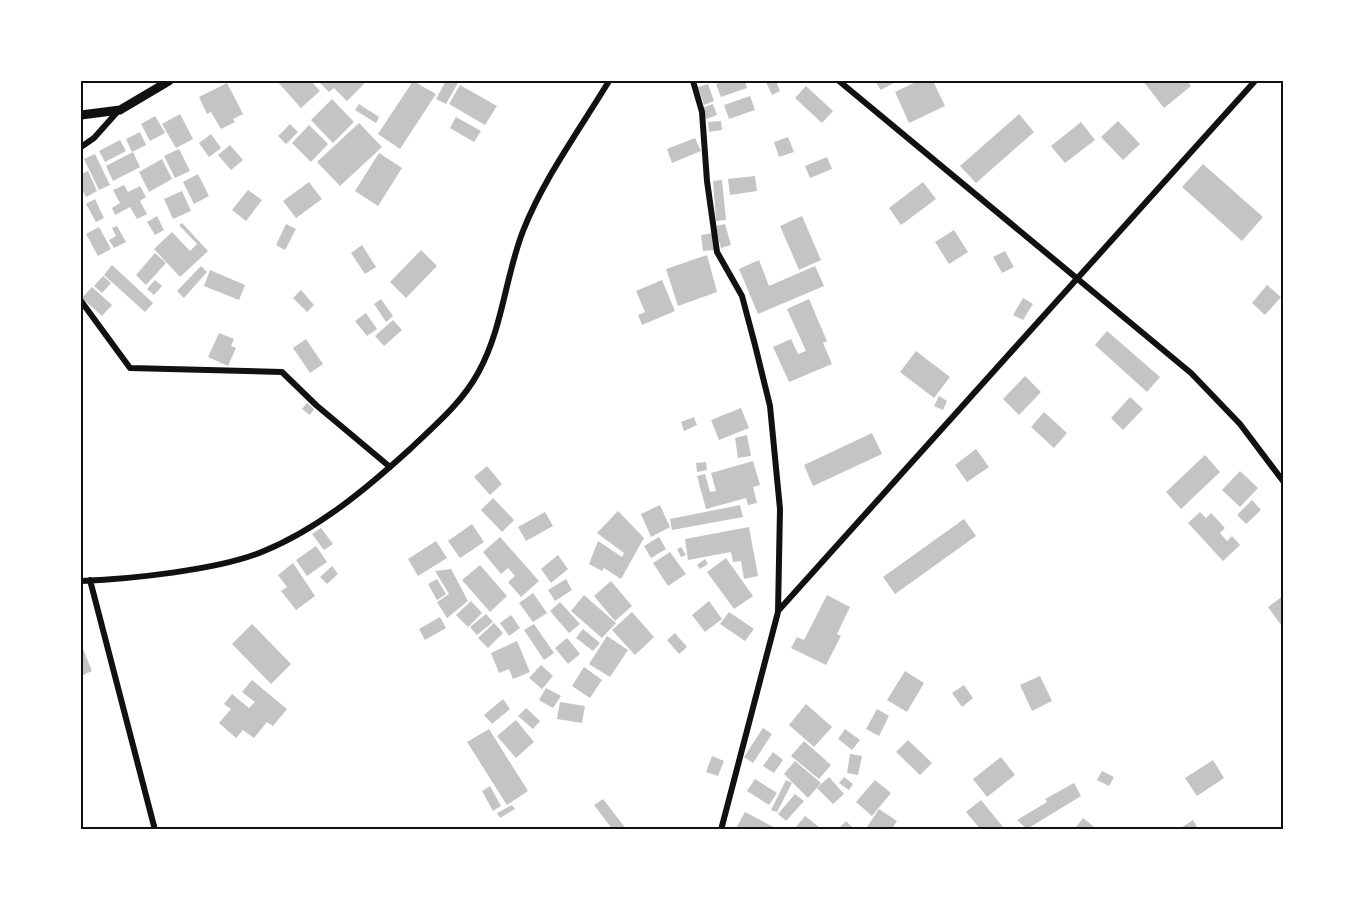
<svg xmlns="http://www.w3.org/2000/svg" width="1364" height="911" viewBox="0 0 1364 911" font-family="'Noto Sans',sans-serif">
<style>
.building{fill:#c4c4c4}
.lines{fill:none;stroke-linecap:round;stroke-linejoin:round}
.minor{stroke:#111;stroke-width:6}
.tertiary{stroke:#111;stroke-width:9}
.neatline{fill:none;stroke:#111;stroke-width:2}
</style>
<rect width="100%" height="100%" fill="#fff"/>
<!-- building -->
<path class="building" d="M 277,81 L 311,81 L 320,91 L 301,108 Z
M 318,81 L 361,81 L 364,84 L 347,101 L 334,88 L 329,92 Z
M 413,81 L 436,94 L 400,149 L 378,134 Z
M 446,81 L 459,81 L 446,104 L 436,99 Z
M 725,81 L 745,81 L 747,88 L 721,97 L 716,84 Z
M 776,81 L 780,91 L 772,95 L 766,82 Z
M 875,81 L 897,81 L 881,90 Z
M 918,81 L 933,81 L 945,106 L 909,123 L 895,92 Z
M 1143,81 L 1187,81 L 1191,86 L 1164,108 Z
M 227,83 L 243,114 L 233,119 L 235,122 L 221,129 L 211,112 L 207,114 L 199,97 Z
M 708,84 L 714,101 L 704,105 L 698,87 Z
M 460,85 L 497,106 L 485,125 L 449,104 Z
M 806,86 L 833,111 L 822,123 L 795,98 Z
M 750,96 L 755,110 L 729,119 L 724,105 Z
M 332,99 L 354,122 L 333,143 L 311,120 Z
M 359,104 L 379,117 L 376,123 L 355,110 Z
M 713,104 L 717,115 L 706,119 L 702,108 Z
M 180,114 L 193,139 L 176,148 L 162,124 Z
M 1019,114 L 1034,132 L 976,183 L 960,166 Z
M 155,116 L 165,133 L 150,141 L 141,124 Z
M 456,117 L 481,131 L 474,142 L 450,128 Z
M 721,121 L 722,130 L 709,132 L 708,122 Z
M 1118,121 L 1140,144 L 1123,160 L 1101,137 Z
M 1081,122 L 1095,140 L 1065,163 L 1051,146 Z
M 359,123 L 382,147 L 340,186 L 317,162 Z
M 290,124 L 298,132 L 286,144 L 278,136 Z
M 309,125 L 328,144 L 311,162 L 292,143 Z
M 140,132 L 146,145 L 132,152 L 126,139 Z
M 211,134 L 221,148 L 209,157 L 199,143 Z
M 788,137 L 794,152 L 779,157 L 774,142 Z
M 695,138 L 701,151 L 672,163 L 667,149 Z
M 120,140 L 126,151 L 105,162 L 99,151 Z
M 230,145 L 243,160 L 231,170 L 218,155 Z
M 179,149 L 190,171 L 175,178 L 164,156 Z
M 133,152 L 140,167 L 113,181 L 106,166 Z
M 379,153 L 402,168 L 378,206 L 355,191 Z
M 95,154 L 110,185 L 99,190 L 84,159 Z
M 827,157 L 832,169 L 810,178 L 805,166 Z
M 162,159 L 172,179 L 149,192 L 139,172 Z
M 1203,164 L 1263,217 L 1242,241 L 1182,187 Z
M 88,171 L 97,191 L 86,197 L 81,187 L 81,174 Z
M 198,174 L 209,196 L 194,204 L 183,182 Z
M 755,176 L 757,191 L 730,195 L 728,179 Z
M 722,180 L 726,220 L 716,221 L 713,181 Z
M 309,182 L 322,199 L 296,218 L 283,201 Z
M 923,182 L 936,199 L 901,225 L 889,208 Z
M 124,185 L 128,192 L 140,186 L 146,197 L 140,201 L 147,214 L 137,219 L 130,207 L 115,215 L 112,208 L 120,203 L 113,190 Z
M 248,190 L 262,200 L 246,221 L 232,210 Z
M 182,191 L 191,211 L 173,219 L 164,199 Z
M 95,199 L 104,218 L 96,222 L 86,204 Z
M 157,216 L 164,230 L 155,235 L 147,222 Z
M 802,216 L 821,260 L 799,270 L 780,226 Z
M 182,223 L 208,251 L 180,277 L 154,249 L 172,232 L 190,251 L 197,244 L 179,225 Z
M 286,224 L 296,229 L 285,250 L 276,245 Z
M 725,224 L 731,245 L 721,248 L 715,226 Z
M 117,226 L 126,242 L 114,248 L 109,240 L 116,236 L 112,228 Z
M 99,227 L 111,249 L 98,256 L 86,234 Z
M 954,230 L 968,252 L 949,264 L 935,242 Z
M 713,233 L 715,250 L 703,251 L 701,235 Z
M 362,245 L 376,267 L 365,274 L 351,253 Z
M 421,250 L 437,266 L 406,298 L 390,282 Z
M 1005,251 L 1014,267 L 1002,273 L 993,257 Z
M 155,253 L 166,263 L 146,285 L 136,275 Z
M 707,255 L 717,292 L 678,306 L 666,269 Z
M 759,260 L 769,286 L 815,266 L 824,286 L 758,314 L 739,269 Z
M 112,265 L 153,303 L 145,312 L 104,275 Z
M 201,266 L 207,272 L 184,298 L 177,291 Z
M 210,270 L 245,285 L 239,300 L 204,286 Z
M 103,276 L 111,283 L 102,293 L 94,286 Z
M 155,280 L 162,286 L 154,295 L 147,289 Z
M 662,280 L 675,311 L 642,325 L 638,315 L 645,312 L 636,291 Z
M 1267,285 L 1281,297 L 1265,315 L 1252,303 Z
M 92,287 L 112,305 L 102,316 L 82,298 Z
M 301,290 L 314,305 L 307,312 L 293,298 Z
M 1023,298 L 1033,304 L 1023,320 L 1013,315 Z
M 381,299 L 393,316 L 386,322 L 374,304 Z
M 809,299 L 827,341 L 823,343 L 832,364 L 789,382 L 773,347 L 791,339 L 798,354 L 806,351 L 787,309 Z
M 366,313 L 377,329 L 367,336 L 355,321 Z
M 393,320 L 402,330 L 384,346 L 375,336 Z
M 1107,331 L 1160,377 L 1147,392 L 1095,345 Z
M 219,333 L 234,339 L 231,346 L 236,348 L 228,366 L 208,357 Z
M 306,339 L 323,364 L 310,373 L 293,348 Z
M 916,351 L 950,377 L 934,398 L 900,372 Z
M 1025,376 L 1041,392 L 1019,415 L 1003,399 Z
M 939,396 L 947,401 L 943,410 L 934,406 Z
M 1130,397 L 1143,409 L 1123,430 L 1111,418 Z
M 307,403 L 314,409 L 310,415 L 302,409 Z
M 741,408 L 749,428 L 719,440 L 711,420 Z
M 1044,412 L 1067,433 L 1054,448 L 1031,427 Z
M 694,417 L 697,425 L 684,431 L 681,422 Z
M 872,433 L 882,454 L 813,486 L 804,465 Z
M 747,435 L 751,456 L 738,458 L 735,438 Z
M 976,449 L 989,467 L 967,482 L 955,465 Z
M 1205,455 L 1220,472 L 1181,509 L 1166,492 Z
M 753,461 L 760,485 L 753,487 L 757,503 L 748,505 L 746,498 L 706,509 L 697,476 L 705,474 L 710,492 L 716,491 L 711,473 Z
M 706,462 L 707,470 L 697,472 L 696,463 Z
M 487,466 L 502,484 L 490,495 L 474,477 Z
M 1240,471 L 1258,488 L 1240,507 L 1222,490 Z
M 493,498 L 514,520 L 502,532 L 481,510 Z
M 1252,500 L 1261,510 L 1246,524 L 1237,515 Z
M 660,505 L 670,527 L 651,537 L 641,514 Z
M 740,505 L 743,517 L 672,530 L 670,519 Z
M 618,511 L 644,538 L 621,579 L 604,568 L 602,571 L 589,564 L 598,541 L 622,557 L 624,553 L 597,533 Z
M 545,512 L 553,526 L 526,541 L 518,527 Z
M 1200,512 L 1206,518 L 1211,513 L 1225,528 L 1220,533 L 1227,541 L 1232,536 L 1240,545 L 1223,561 L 1188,523 Z
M 964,519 L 976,536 L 895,594 L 883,577 Z
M 472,524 L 484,542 L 460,558 L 448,541 Z
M 749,527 L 758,576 L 744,579 L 741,561 L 733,562 L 731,552 L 688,560 L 685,539 Z
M 321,528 L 333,544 L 324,550 L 312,534 Z
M 500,537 L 539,581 L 521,597 L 508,582 L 515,576 L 508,568 L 501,574 L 483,552 Z
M 659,537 L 666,549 L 651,558 L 644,546 Z
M 436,541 L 447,558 L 418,576 L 408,559 Z
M 316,546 L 327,562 L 307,576 L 296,560 Z
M 681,547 L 686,555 L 681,557 L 677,549 Z
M 670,552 L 686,574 L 668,586 L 653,563 Z
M 558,555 L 568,569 L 551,583 L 541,569 Z
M 726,558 L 753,596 L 734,609 L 707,572 Z
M 705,559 L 708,564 L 700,569 L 697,565 Z
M 293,563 L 315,596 L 296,610 L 281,591 L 287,587 L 278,575 Z
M 480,565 L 507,596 L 490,612 L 462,580 Z
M 332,566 L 338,574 L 327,584 L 320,577 Z
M 451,569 L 468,601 L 447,618 L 437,602 L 449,594 L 435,571 Z
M 437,579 L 446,594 L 437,600 L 428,584 Z
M 566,579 L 572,590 L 555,601 L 548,590 Z
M 611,581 L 632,606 L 615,621 L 594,596 Z
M 533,593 L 547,613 L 533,622 L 519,603 Z
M 584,595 L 616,623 L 602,638 L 571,611 Z
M 827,595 L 850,607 L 837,634 L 841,636 L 826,665 L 791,648 L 797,637 L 804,640 Z
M 1283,596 L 1283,624 L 1281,625 L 1268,607 Z
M 471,601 L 482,613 L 468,627 L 456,615 Z
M 709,601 L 722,619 L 705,632 L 692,615 Z
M 560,602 L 580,624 L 569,633 L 550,611 Z
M 632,612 L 654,637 L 635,655 L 612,630 Z
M 729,612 L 754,629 L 745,641 L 720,624 Z
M 486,614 L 493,622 L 477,635 L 470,627 Z
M 511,615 L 520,628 L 509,636 L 500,623 Z
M 440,617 L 446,628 L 425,640 L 419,629 Z
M 494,623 L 503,633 L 488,648 L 478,638 Z
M 252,624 L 291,664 L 271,684 L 232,644 Z
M 534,624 L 554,653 L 544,660 L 524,630 Z
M 583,629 L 600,643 L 593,651 L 576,638 Z
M 675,633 L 687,647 L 679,654 L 667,640 Z
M 607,636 L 628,650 L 610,677 L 589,664 Z
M 567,638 L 580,654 L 568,664 L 555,648 Z
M 517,641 L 530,672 L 513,679 L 509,669 L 499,673 L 491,653 Z
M 81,644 L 92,671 L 81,676 Z
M 541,665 L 553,676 L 542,689 L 529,678 Z
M 584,667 L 602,680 L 590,698 L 572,686 Z
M 905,671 L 924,683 L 907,712 L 887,700 Z
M 1040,676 L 1052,701 L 1032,711 L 1020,685 Z
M 252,680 L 287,709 L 273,726 L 267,722 L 254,738 L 243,730 L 236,738 L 219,723 L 231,709 L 224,704 L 232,694 L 249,708 L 255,702 L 242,692 Z
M 964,685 L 973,698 L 962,707 L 952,693 Z
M 546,688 L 561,696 L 553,708 L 539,700 Z
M 503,699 L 510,709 L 492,724 L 484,715 Z
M 560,702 L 585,706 L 582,723 L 557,719 Z
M 806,704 L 832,727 L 814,747 L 789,725 Z
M 526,708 L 540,721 L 533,729 L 518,716 Z
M 877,709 L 889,716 L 879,736 L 866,729 Z
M 516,720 L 534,742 L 516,758 L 497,736 Z
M 763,728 L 772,734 L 753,763 L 744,757 Z
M 489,729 L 528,791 L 507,805 L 467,742 Z
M 845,729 L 860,740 L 852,750 L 838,739 Z
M 908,740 L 932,763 L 920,775 L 896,752 Z
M 804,741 L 831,765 L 819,779 L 791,756 Z
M 773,752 L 783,760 L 774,773 L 763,766 Z
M 850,754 L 862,756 L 858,775 L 847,773 Z
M 712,756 L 724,761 L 718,776 L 706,772 Z
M 1001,757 L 1015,775 L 987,797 L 973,779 Z
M 1213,760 L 1224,778 L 1197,796 L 1185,778 Z
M 795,761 L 821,783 L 808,798 L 784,774 Z
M 1102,771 L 1114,777 L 1109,786 L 1097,780 Z
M 829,777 L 844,794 L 833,804 L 817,788 Z
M 844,777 L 853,784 L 849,790 L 839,783 Z
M 755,779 L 777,793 L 769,805 L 747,791 Z
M 786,780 L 792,783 L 777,812 L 771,810 Z
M 875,780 L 891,793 L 872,816 L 856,802 Z
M 1074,783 L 1081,796 L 1027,829 L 1017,820 L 1047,802 L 1045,799 Z
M 490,786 L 501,806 L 493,811 L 482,791 Z
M 795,794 L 804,801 L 786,821 L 778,814 Z
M 603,799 L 627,830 L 613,830 L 594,805 Z
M 981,800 L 1003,827 L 1000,830 L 981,830 L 966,812 Z
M 512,805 L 515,809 L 500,818 L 497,813 Z
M 879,809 L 897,821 L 891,830 L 865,830 Z
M 745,812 L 779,830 L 735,830 Z
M 805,816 L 823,830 L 794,829 Z
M 1083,818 L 1098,830 L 1080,830 L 1076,827 Z
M 1193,820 L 1199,830 L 1178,830 Z
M 846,821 L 855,830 L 837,830 Z"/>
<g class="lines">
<!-- minor -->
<path class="minor" d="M 693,81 L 702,112 L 707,181 L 717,252 L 742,296 L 755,345 L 770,406 L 780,509 L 778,612 L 721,830
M 839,81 L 1191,373 L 1240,424 L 1283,481
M 81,147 L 94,138 L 119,110
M 81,301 L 130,368 L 282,372 L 316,405 L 390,467
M 90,580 L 155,830
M 81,581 C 130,579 220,570 264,551 C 318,529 366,489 409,450 C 434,426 461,404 478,373 C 503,328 505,277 523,231 C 544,178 580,129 609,81
M 778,611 L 1255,81"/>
<!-- tertiary -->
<path class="tertiary" d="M 81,115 L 120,110 L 169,81"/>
</g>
<!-- border -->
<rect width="1364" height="911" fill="none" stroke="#ffffff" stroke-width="165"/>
<rect x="82" y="82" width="1200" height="746" class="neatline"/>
</svg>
